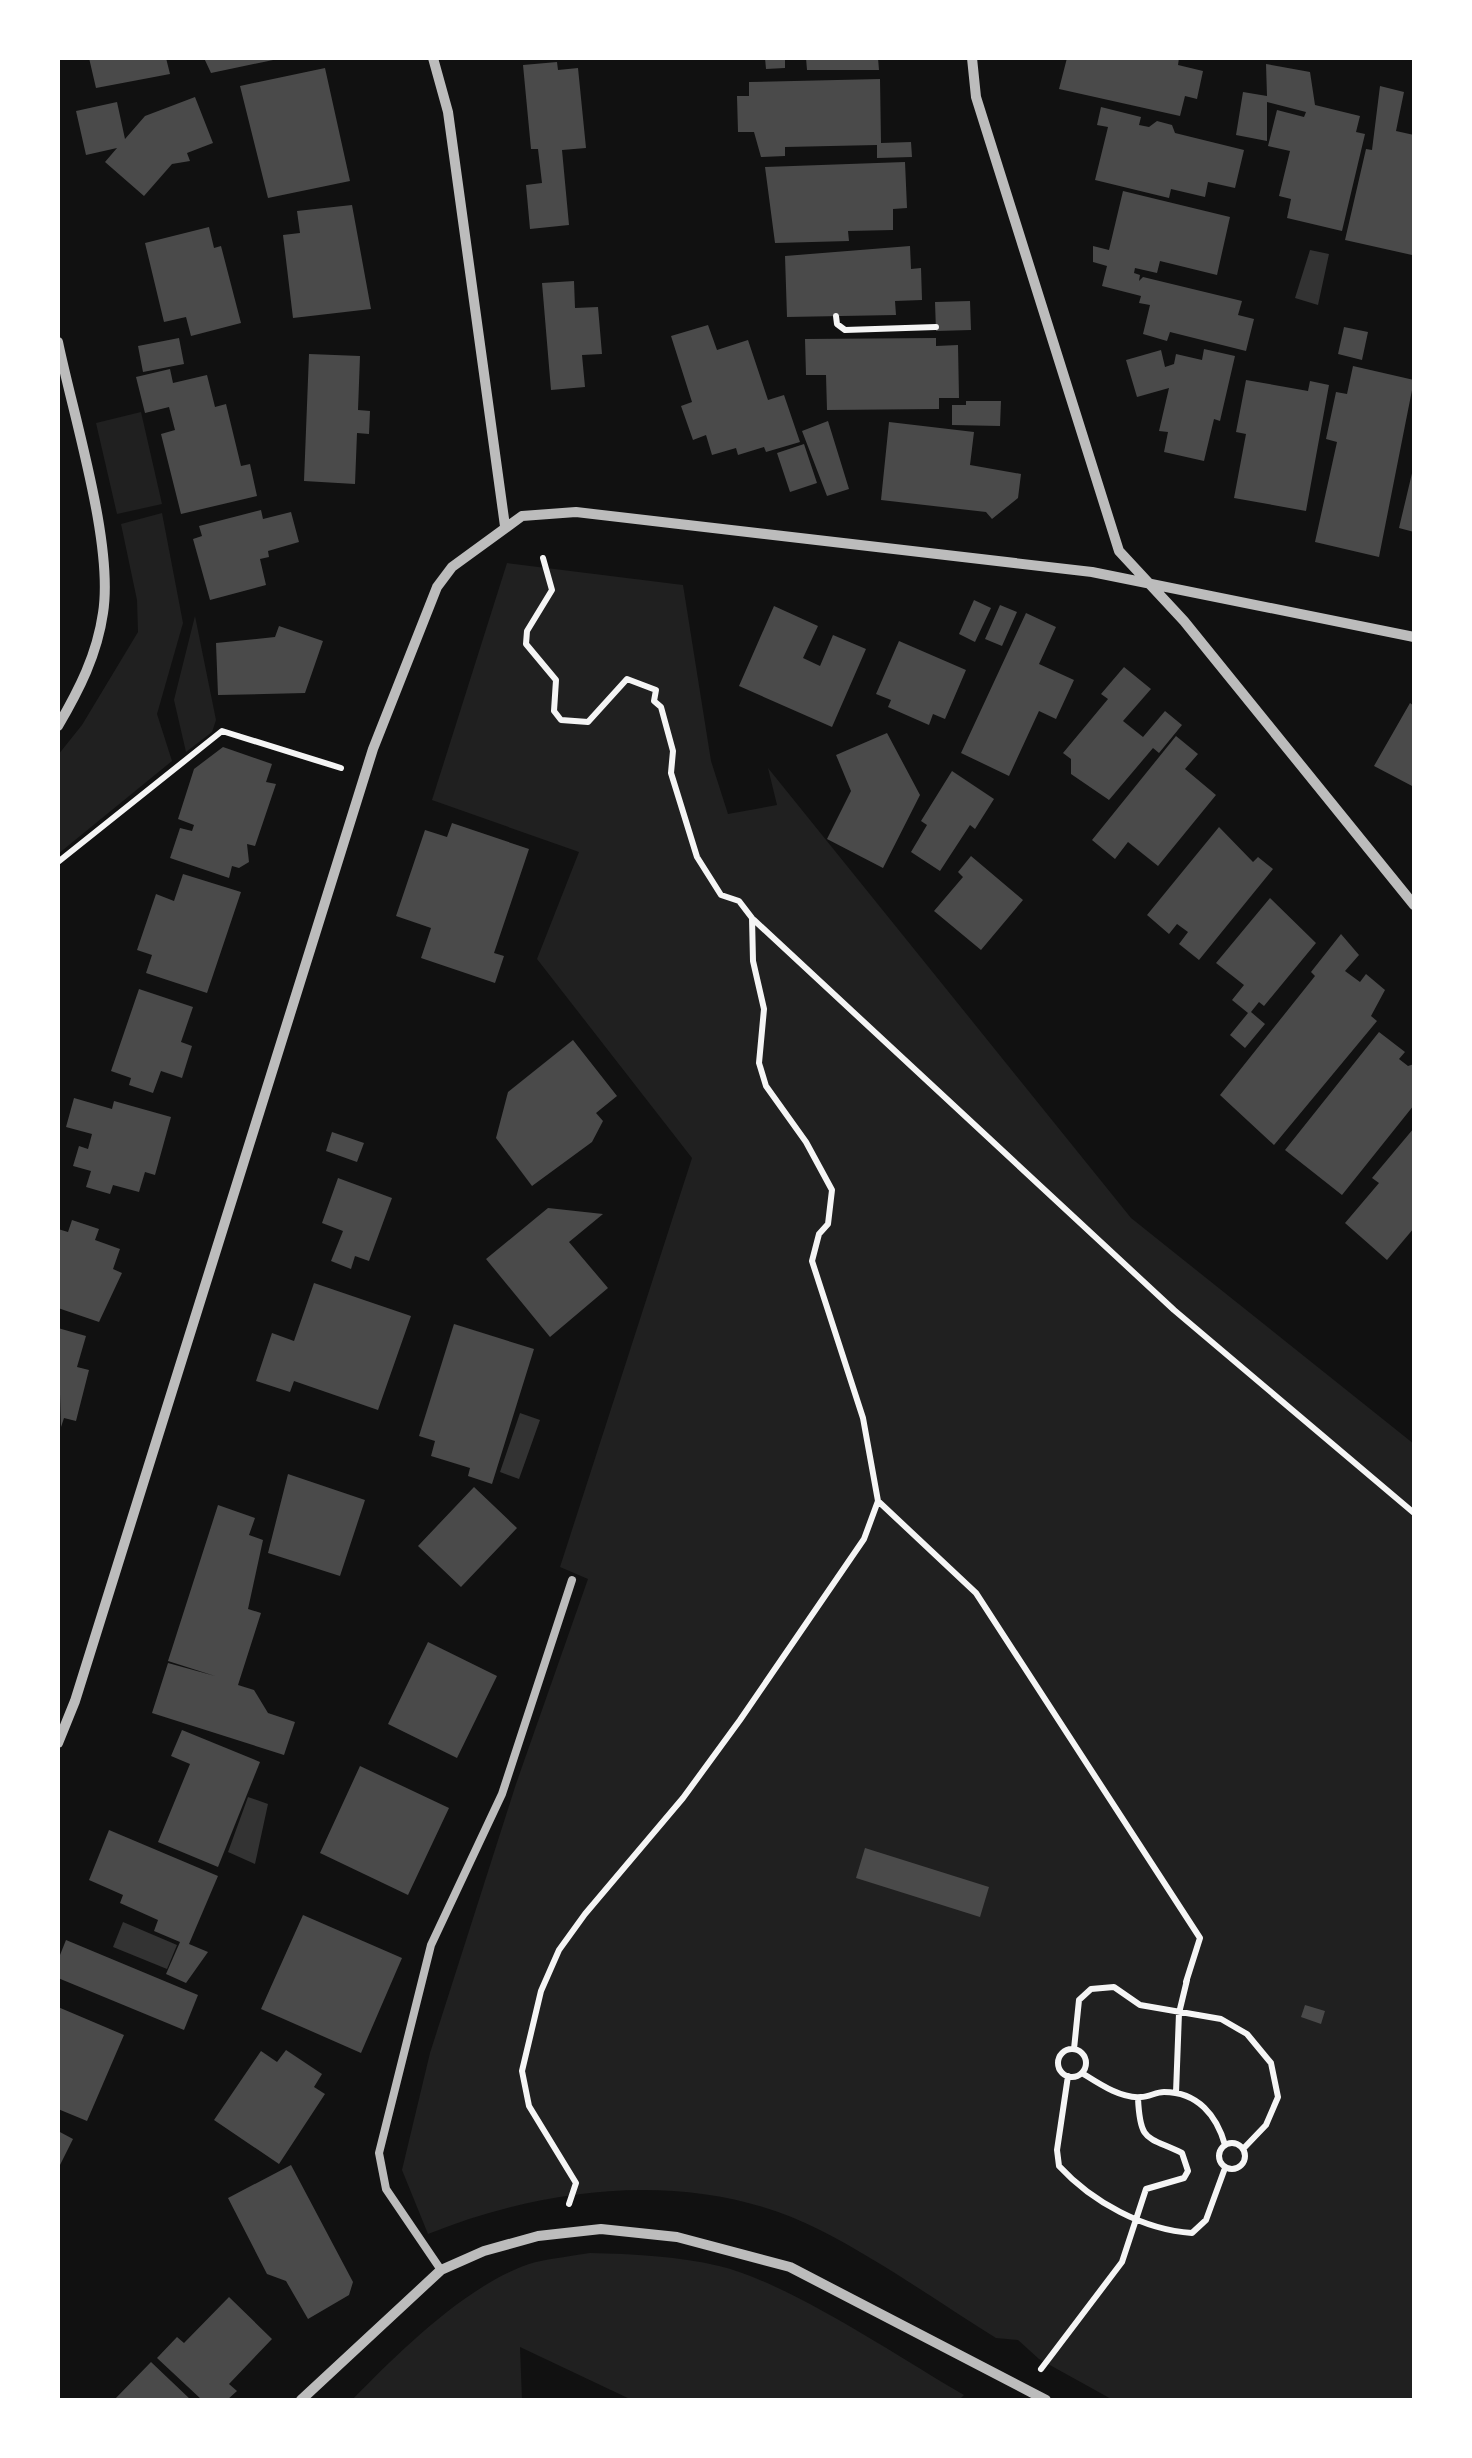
<svg xmlns="http://www.w3.org/2000/svg" width="1472" height="2458" viewBox="0 0 1472 2458" font-family="'DejaVu Sans',sans-serif">
<style>
.green{fill:#202020}
.water{fill:#333}
.building{fill:#4a4a4a}
.lines{fill:none;stroke-linecap:round;stroke-linejoin:round}
.path{stroke:#f5f5f5;stroke-width:6}
.service{stroke:#bcbcbc;stroke-width:8}
.minor{stroke:#bcbcbc;stroke-width:10}
</style>
<rect width="100%" height="100%" fill="#111"/>
<!-- green -->
<path class="green" d="M 141,412 L 162,504 L 117,514 L 96,423 Z
M 162,513 L 183,623 L 157,714 L 172,761 L 58,854 L 58,755 L 82,725 L 138,632 L 137,600 L 121,524 Z
M 507,563 L 683,585 L 711,761 L 728,814 L 777,805 L 768,768 L 1131,1218 L 1414,1444 L 1414,2400 L 1113,2400 L 1039,2359 L 1018,2340 L 996,2338 C 938,2302 881,2261 820,2230 C 699,2168 549,2185 428,2234 L 402,2170 L 430,2053 L 516,1784 L 588,1579 L 560,1567 L 692,1158 L 537,959 L 579,852 L 432,800 Z
M 195,616 L 216,720 L 212,732 L 186,752 L 174,700 Z
M 590,2253 C 633,2254 677,2256 719,2266 C 790,2283 898,2357 964,2395 L 959,2400 L 632,2400 L 520,2347 L 522,2400 L 352,2400 C 398,2353 471,2280 536,2262 C 554,2258 572,2256 590,2253 Z"/>
<!-- water -->
<path class="water" d="M 1310,250 L 1329,254 L 1318,305 L 1295,298 Z
M 520,1413 L 540,1420 L 519,1479 L 500,1472 Z
M 248,1797 L 268,1804 L 255,1864 L 228,1852 Z
M 123,1922 L 177,1945 L 167,1969 L 113,1947 Z"/>
<!-- building -->
<path class="building" d="M 89,58 L 166,58 L 170,74 L 96,88 Z
M 204,58 L 277,58 L 278,59 L 211,73 Z
M 765,58 L 785,58 L 785,68 L 766,69 Z
M 806,58 L 878,58 L 879,70 L 807,70 Z
M 1067,58 L 1179,58 L 1178,65 L 1203,71 L 1197,99 L 1185,96 L 1180,116 L 1059,89 Z
M 557,62 L 558,70 L 578,68 L 586,148 L 562,150 L 569,225 L 530,229 L 526,185 L 542,183 L 538,149 L 531,149 L 523,65 Z
M 1266,64 L 1310,72 L 1315,105 L 1360,116 L 1356,132 L 1365,134 L 1342,231 L 1287,218 L 1291,199 L 1279,196 L 1290,151 L 1268,146 L 1277,110 L 1304,117 L 1306,112 L 1267,102 L 1267,141 L 1236,135 L 1243,92 L 1267,96 Z
M 325,68 L 350,181 L 268,198 L 240,86 Z
M 880,79 L 881,143 L 911,142 L 912,157 L 877,158 L 877,145 L 785,147 L 785,156 L 761,157 L 754,132 L 738,132 L 737,96 L 749,96 L 749,82 Z
M 1380,86 L 1404,92 L 1396,131 L 1414,135 L 1412,255 L 1345,240 L 1366,149 L 1372,150 Z
M 195,97 L 213,143 L 187,153 L 190,161 L 172,164 L 144,196 L 105,162 L 117,148 L 86,155 L 76,111 L 117,102 L 125,139 L 145,116 Z
M 1101,107 L 1141,117 L 1139,125 L 1149,127 L 1157,121 L 1172,125 L 1175,133 L 1244,150 L 1235,188 L 1208,182 L 1205,197 L 1171,189 L 1169,198 L 1095,180 L 1108,127 L 1097,125 Z
M 905,162 L 907,208 L 893,209 L 893,230 L 848,231 L 849,241 L 775,243 L 765,167 Z
M 1123,191 L 1230,217 L 1217,275 L 1160,261 L 1157,273 L 1135,268 L 1134,273 L 1140,275 L 1139,281 L 1143,277 L 1242,301 L 1238,315 L 1254,319 L 1246,351 L 1170,332 L 1167,341 L 1143,334 L 1150,305 L 1139,303 L 1141,296 L 1102,286 L 1107,266 L 1093,262 L 1093,246 L 1109,250 Z
M 352,205 L 371,309 L 293,318 L 283,235 L 300,233 L 297,211 Z
M 209,227 L 214,248 L 221,246 L 241,323 L 191,336 L 186,317 L 164,322 L 145,243 Z
M 910,246 L 911,269 L 921,268 L 922,300 L 895,301 L 896,315 L 787,317 L 785,256 Z
M 574,281 L 575,308 L 598,307 L 602,354 L 582,355 L 585,387 L 551,390 L 542,283 Z
M 970,301 L 971,330 L 936,331 L 935,302 Z
M 708,325 L 717,350 L 748,340 L 768,400 L 784,395 L 800,442 L 766,452 L 764,447 L 738,455 L 736,448 L 712,455 L 706,435 L 693,440 L 681,406 L 692,402 L 671,336 Z
M 1344,327 L 1368,332 L 1362,360 L 1338,354 Z
M 179,338 L 184,364 L 143,372 L 138,346 Z
M 936,338 L 936,346 L 958,345 L 959,398 L 939,398 L 939,409 L 827,410 L 826,375 L 806,375 L 805,339 Z
M 1204,349 L 1235,356 L 1220,421 L 1214,419 L 1204,461 L 1164,452 L 1168,432 L 1159,431 L 1169,388 L 1137,397 L 1126,360 L 1161,350 L 1165,367 L 1174,364 L 1176,354 L 1202,360 Z
M 309,354 L 360,356 L 358,410 L 370,411 L 369,434 L 357,433 L 355,484 L 304,481 Z
M 1353,366 L 1414,380 L 1379,557 L 1315,542 L 1337,442 L 1326,439 L 1336,392 L 1347,394 Z
M 170,369 L 173,383 L 207,375 L 215,407 L 226,404 L 241,466 L 250,464 L 257,496 L 181,514 L 161,434 L 175,430 L 169,407 L 145,413 L 136,377 Z
M 1246,380 L 1308,391 L 1310,381 L 1329,385 L 1306,511 L 1234,498 L 1246,434 L 1236,432 Z
M 966,401 L 1001,401 L 1000,426 L 952,425 L 952,405 L 966,405 Z
M 828,421 L 849,489 L 827,496 L 802,431 Z
M 889,422 L 974,432 L 970,465 L 1021,474 L 1018,498 L 992,519 L 986,512 L 881,500 Z
M 804,444 L 817,483 L 790,492 L 777,453 Z
M 1413,469 L 1414,469 L 1414,532 L 1399,528 Z
M 261,510 L 263,519 L 291,512 L 299,542 L 268,551 L 269,557 L 260,559 L 266,585 L 210,600 L 193,539 L 202,536 L 199,526 Z
M 974,600 L 991,608 L 975,642 L 959,634 Z
M 1000,605 L 1017,612 L 1002,646 L 985,639 Z
M 774,606 L 818,626 L 803,658 L 820,666 L 833,635 L 866,649 L 832,727 L 739,686 Z
M 1026,613 L 1056,627 L 1039,664 L 1074,680 L 1056,719 L 1039,711 L 1009,776 L 961,753 Z
M 279,626 L 323,641 L 305,693 L 218,695 L 216,643 L 275,637 Z
M 899,641 L 966,670 L 945,719 L 933,714 L 929,725 L 888,707 L 891,700 L 876,694 Z
M 1124,667 L 1151,689 L 1123,721 L 1143,737 L 1165,711 L 1182,725 L 1159,753 L 1153,748 L 1109,800 L 1071,774 L 1071,759 L 1063,753 L 1108,699 L 1101,694 Z
M 1410,703 L 1414,706 L 1414,787 L 1374,766 Z
M 887,733 L 920,795 L 883,868 L 827,839 L 851,791 L 836,755 Z
M 1176,736 L 1198,754 L 1185,769 L 1216,795 L 1158,866 L 1128,842 L 1115,859 L 1092,840 Z
M 223,747 L 272,764 L 266,782 L 276,784 L 255,846 L 247,844 L 249,862 L 239,868 L 232,866 L 229,878 L 170,858 L 180,828 L 192,831 L 194,825 L 178,819 L 194,769 Z
M 952,771 L 994,799 L 975,829 L 970,825 L 940,871 L 911,852 L 927,825 L 921,821 Z
M 452,823 L 529,849 L 494,953 L 504,956 L 495,983 L 421,958 L 431,928 L 396,916 L 425,830 L 447,837 Z
M 1219,827 L 1253,862 L 1258,857 L 1273,869 L 1199,960 L 1179,944 L 1188,932 L 1177,924 L 1169,934 L 1147,915 Z
M 971,856 L 1023,900 L 981,950 L 934,911 L 963,877 L 958,872 Z
M 183,874 L 241,892 L 207,993 L 146,973 L 152,955 L 137,950 L 156,894 L 174,901 Z
M 1270,898 L 1316,943 L 1264,1006 L 1259,1002 L 1251,1012 L 1265,1024 L 1245,1048 L 1230,1035 L 1248,1013 L 1232,1000 L 1244,985 L 1216,963 Z
M 1341,934 L 1359,955 L 1345,971 L 1360,982 L 1366,974 L 1385,990 L 1371,1016 L 1377,1021 L 1274,1145 L 1220,1095 L 1315,976 L 1311,972 Z
M 139,989 L 193,1007 L 181,1042 L 192,1046 L 182,1078 L 161,1071 L 153,1093 L 129,1085 L 131,1078 L 111,1071 Z
M 1379,1032 L 1405,1052 L 1399,1059 L 1408,1066 L 1414,1064 L 1414,1105 L 1342,1195 L 1285,1150 Z
M 573,1040 L 617,1096 L 596,1113 L 603,1121 L 592,1142 L 532,1186 L 496,1138 L 508,1092 Z
M 74,1098 L 112,1109 L 114,1101 L 171,1117 L 155,1175 L 145,1172 L 139,1192 L 113,1185 L 110,1194 L 86,1187 L 91,1171 L 73,1166 L 79,1146 L 88,1149 L 92,1134 L 66,1127 Z
M 1414,1128 L 1414,1228 L 1387,1260 L 1345,1223 L 1379,1183 L 1372,1178 Z
M 332,1132 L 364,1143 L 357,1162 L 326,1151 Z
M 338,1178 L 392,1198 L 369,1261 L 355,1256 L 351,1269 L 331,1261 L 343,1231 L 322,1223 Z
M 548,1208 L 603,1214 L 569,1242 L 608,1288 L 550,1337 L 486,1259 Z
M 72,1220 L 99,1229 L 95,1240 L 120,1249 L 113,1269 L 122,1273 L 99,1322 L 58,1308 L 58,1229 L 68,1232 Z
M 314,1283 L 411,1316 L 378,1410 L 294,1381 L 290,1392 L 256,1381 L 272,1333 L 294,1341 Z
M 454,1324 L 534,1349 L 492,1484 L 468,1476 L 470,1468 L 431,1456 L 435,1441 L 419,1436 Z
M 58,1328 L 86,1336 L 77,1367 L 89,1370 L 76,1421 L 64,1418 L 61,1427 Z
M 288,1474 L 365,1500 L 340,1576 L 268,1553 Z
M 474,1487 L 517,1528 L 461,1587 L 418,1546 Z
M 218,1505 L 255,1518 L 249,1535 L 263,1540 L 248,1609 L 261,1613 L 238,1685 L 254,1690 L 268,1713 L 295,1722 L 284,1755 L 152,1713 L 168,1663 L 215,1676 L 168,1661 Z
M 428,1642 L 497,1676 L 457,1758 L 388,1724 Z
M 182,1730 L 260,1762 L 218,1867 L 158,1842 L 190,1764 L 171,1756 Z
M 360,1766 L 449,1808 L 408,1895 L 320,1853 Z
M 109,1830 L 218,1876 L 189,1944 L 208,1952 L 186,1983 L 166,1974 L 180,1942 L 154,1931 L 158,1920 L 120,1903 L 123,1895 L 89,1880 Z
M 865,1848 L 989,1887 L 980,1917 L 856,1878 Z
M 303,1915 L 402,1958 L 361,2053 L 261,2009 Z
M 66,1940 L 198,1995 L 184,2030 L 58,1978 L 58,1960 Z
M 1305,2005 L 1325,2011 L 1321,2024 L 1301,2017 Z
M 58,2007 L 124,2035 L 87,2121 L 58,2109 Z
M 286,2050 L 322,2074 L 314,2087 L 325,2094 L 279,2164 L 214,2120 L 261,2051 L 277,2062 Z
M 58,2131 L 73,2139 L 58,2169 Z
M 291,2165 L 353,2282 L 349,2295 L 308,2319 L 286,2281 L 267,2274 L 228,2198 Z
M 229,2297 L 272,2339 L 229,2384 L 237,2391 L 227,2400 L 202,2400 L 157,2358 L 177,2337 L 184,2343 Z
M 151,2362 L 191,2400 L 114,2400 Z"/>
<g class="lines">
<!-- path -->
<path class="path" d="M 836,316 L 837,324 L 845,330 L 936,327
M 543,558 L 552,590 L 527,631 L 526,644 L 556,680 L 554,711 L 561,720 L 588,722 L 627,679 L 656,690 L 654,701 L 661,707 L 673,751 L 671,773 L 697,857 L 721,895 L 739,901 L 752,918 L 753,961 L 764,1009 L 759,1063 L 766,1086 L 806,1142 L 832,1190 L 828,1224 L 819,1234 L 812,1261 L 863,1418 L 878,1501 L 864,1539 L 740,1720 L 683,1798 L 585,1914 L 559,1950 L 541,1991 L 522,2071 L 529,2106 L 576,2183 L 569,2204
M 58,862 L 222,731 L 341,768
M 754,920 L 1174,1310 L 1414,1513
M 878,1501 L 976,1593 L 1200,1938 L 1186,1982
M 1074,2049 L 1079,2000 L 1091,1989 L 1114,1987 L 1140,2005 L 1221,2019 L 1247,2034 L 1271,2063 L 1278,2097 L 1266,2125 L 1243,2149
M1058 2063a14 14 0 1 1 28 0a14 14 0 1 1-28 0Z
M 1082,2073 C 1098,2083 1121,2099 1141,2097 C 1149,2097 1156,2092 1164,2092 C 1198,2092 1217,2116 1225,2145
M 1068,2076 L 1057,2150 L 1059,2166 C 1092,2202 1144,2230 1192,2233 L 1206,2220 L 1225,2168
M 1176,2093 L 1179,2013 L 1187,1980
M1219 2156a13 13 0 1 1 26 0a13 13 0 1 1-26 0Z
M 1041,2369 L 1122,2262 L 1146,2189 L 1184,2178 L 1188,2171 L 1182,2153 C 1147,2136 1140,2143 1138,2098"/>
<!-- service -->
<path class="service" d="M 441,2270 L 386,2189 L 379,2153 L 431,1945 L 502,1794 L 572,1580"/>
<!-- minor -->
<path class="minor" d="M 433,58 L 448,112 L 505,526
M 972,58 L 976,97 L 1119,551 L 1184,621 L 1414,905
M 58,342 C 73,415 114,544 103,613 C 97,655 79,690 58,726
M 58,1743 L 75,1701 L 373,749 L 437,587 L 452,567 L 522,516 L 576,512 L 1092,572 L 1414,637
M 301,2400 L 441,2270 L 484,2251 L 538,2236 L 601,2229 L 677,2237 L 790,2267 L 1046,2400"/>
</g>
<!-- border -->
<rect width="1472" height="2458" fill="none" stroke="#ffffff" stroke-width="120"/>
</svg>
